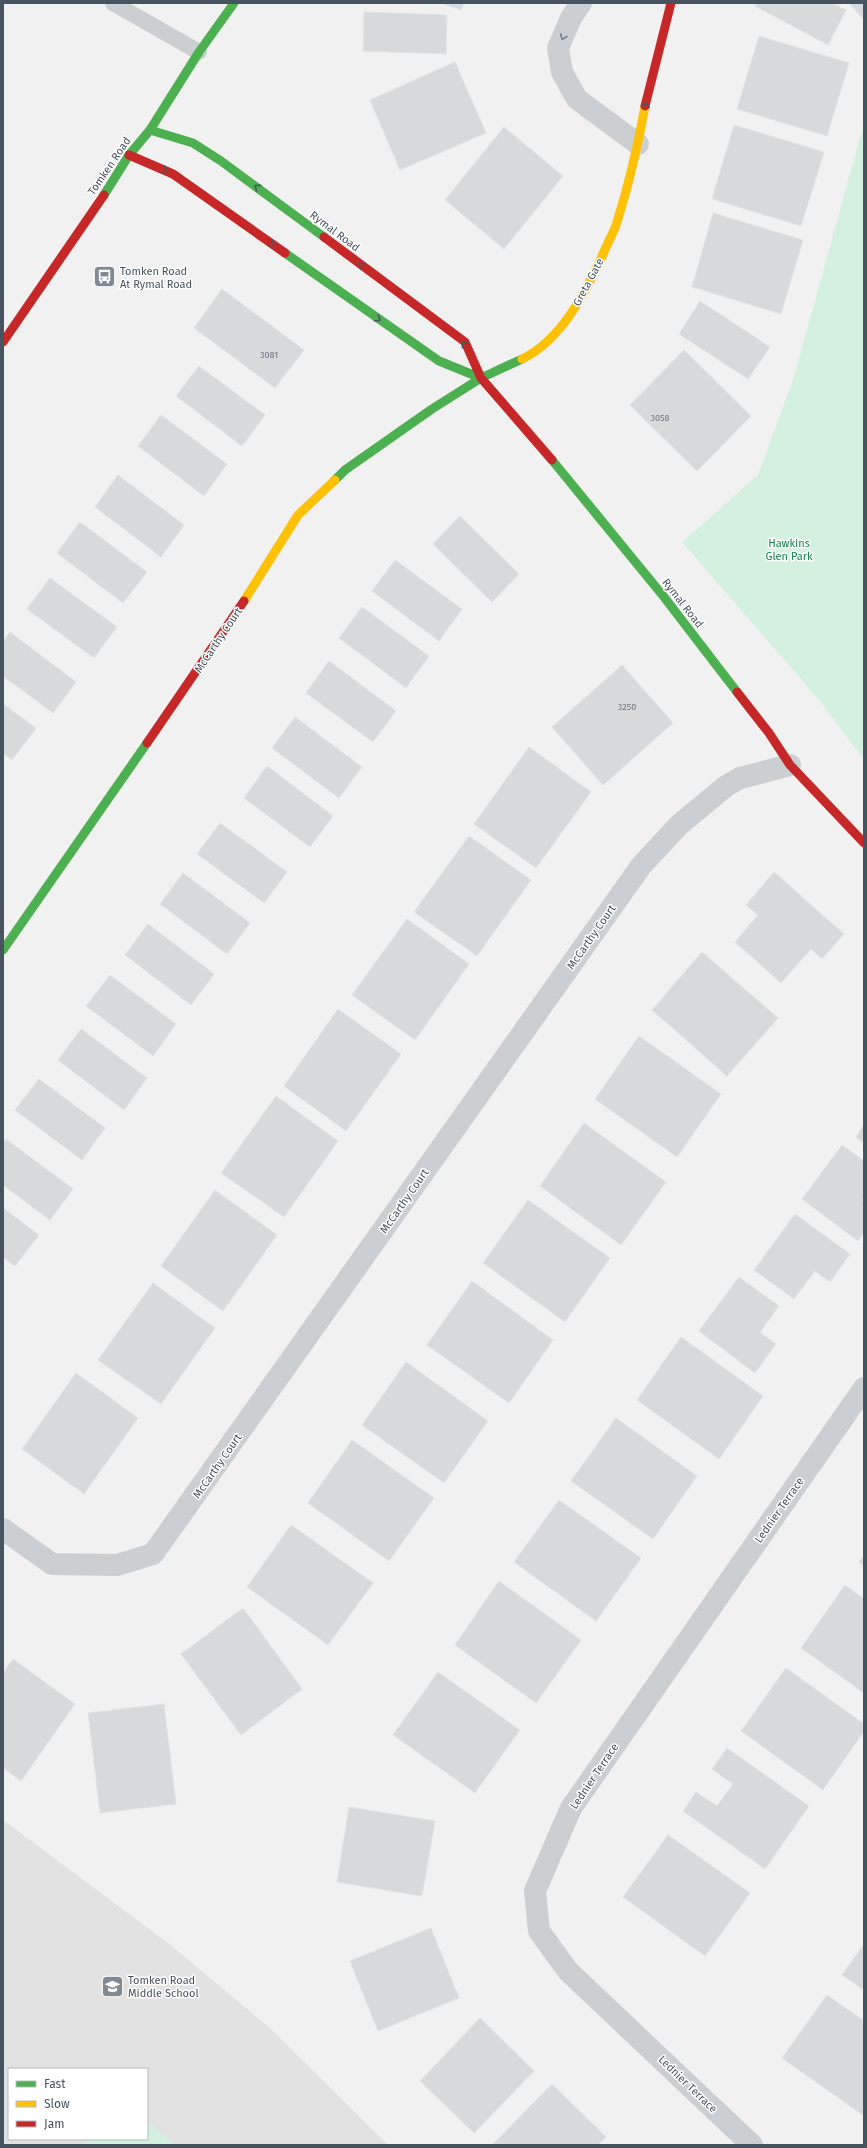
<svg xmlns="http://www.w3.org/2000/svg" width="867" height="2148" viewBox="0 0 867 2148" font-family="'Fira Sans',sans-serif">
<style>
.education{fill:#e3e2e3;fill-rule:evenodd}
.green{fill:#d4f1df}
.building{fill:#d8d9db;stroke:#e2e3e4}
.lines{fill:none;stroke-linecap:round;stroke-linejoin:round}
.lane{stroke:#cccfd2;stroke-width:16}
.street{stroke:#cccfd2;stroke-width:22}
.fast{stroke:#4caf50;stroke-width:9}
.slow{stroke:#ffc107;stroke-width:9}
.jam{stroke:#c62828;stroke-width:9}
.oneway{stroke:#767e87}
.oneway2{stroke:#47585d}
.labels{text-anchor:middle;stroke-width:3;stroke-linejoin:round;paint-order:stroke}
.number-label{font-size:9px;fill:#6d767e}
.street-label{font-size:11px;fill:#47535e;stroke:#fff}
.poi-label{font-size:11px;fill:#47535e;stroke:#fff;text-anchor:start}
.park-label{font-size:11px;fill:#13844c;stroke:#fff}
</style>
<rect width="100%" height="100%" fill="#f1f1f1"/>
<!-- education -->
<path class="education" d="M 3,1820 L 168,1943 L 272,2030 L 388,2145 L 3,2145 ZM 9,2069 L 147,2069 L 147,2139 L 9,2139 Z"/>
<!-- green -->
<path class="green" d="M 864,123 L 864,760 L 820,701 L 682,542 L 758,475 L 793,380 Z
M 147,2122 L 176,2145 L 82,2145 L 87,2139 L 147,2139 Z"/>
<!-- building -->
<path class="building" d="M 440,3 L 464,3 L 461,10 Z
M 757,3 L 832,3 L 846,10 L 828,45 L 755,6 Z
M 849,3 L 864,3 L 864,20 Z
M 364,12 L 447,15 L 446,54 L 363,51 Z
M 759,36 L 849,63 L 827,136 L 737,109 Z
M 455,62 L 486,133 L 400,170 L 370,100 Z
M 734,125 L 824,152 L 801,226 L 712,199 Z
M 504,127 L 563,176 L 504,249 L 445,200 Z
M 713,213 L 803,240 L 781,314 L 692,287 Z
M 222,289 L 304,350 L 275,388 L 194,328 Z
M 700,301 L 770,347 L 748,379 L 679,334 Z
M 684,350 L 751,416 L 697,471 L 630,405 Z
M 199,366 L 265,415 L 242,446 L 176,396 Z
M 161,415 L 227,464 L 204,496 L 138,446 Z
M 118,475 L 184,525 L 161,557 L 95,507 Z
M 460,516 L 519,574 L 492,602 L 433,544 Z
M 80,522 L 147,572 L 123,603 L 57,553 Z
M 395,560 L 462,609 L 439,641 L 372,591 Z
M 50,578 L 117,627 L 94,658 L 27,609 Z
M 362,607 L 429,656 L 406,688 L 339,638 Z
M 10,632 L 76,682 L 53,713 L 3,676 L 3,641 Z
M 329,661 L 396,711 L 373,742 L 306,693 Z
M 622,665 L 673,723 L 603,785 L 552,727 Z
M 3,704 L 36,728 L 12,760 L 3,753 Z
M 295,717 L 362,767 L 339,798 L 272,748 Z
M 529,747 L 591,792 L 536,868 L 474,824 Z
M 267,766 L 333,816 L 310,847 L 244,798 Z
M 220,823 L 287,872 L 264,903 L 197,854 Z
M 469,836 L 531,880 L 477,956 L 414,912 Z
M 774,872 L 844,934 L 822,959 L 811,949 L 781,983 L 735,942 L 758,915 L 746,905 Z
M 183,873 L 250,923 L 227,954 L 160,904 Z
M 407,919 L 469,964 L 415,1040 L 352,995 Z
M 148,924 L 214,974 L 191,1005 L 125,955 Z
M 702,952 L 778,1018 L 727,1076 L 652,1010 Z
M 110,975 L 176,1024 L 153,1056 L 86,1006 Z
M 338,1009 L 401,1054 L 346,1131 L 284,1086 Z
M 81,1029 L 147,1078 L 124,1110 L 58,1060 Z
M 639,1036 L 721,1094 L 677,1157 L 595,1099 Z
M 39,1079 L 105,1128 L 82,1160 L 15,1110 Z
M 276,1096 L 338,1141 L 284,1217 L 221,1173 Z
M 584,1123 L 666,1182 L 621,1245 L 540,1186 Z
M 864,1125 L 864,1143 L 856,1137 Z
M 6,1139 L 73,1189 L 50,1220 L 3,1185 L 3,1144 Z
M 842,1145 L 864,1161 L 864,1198 L 862,1200 L 864,1202 L 864,1232 L 858,1241 L 802,1199 Z
M 215,1190 L 277,1235 L 223,1311 L 161,1266 Z
M 528,1200 L 610,1258 L 565,1322 L 483,1263 Z
M 3,1208 L 39,1235 L 15,1266 L 3,1257 Z
M 795,1214 L 850,1254 L 830,1282 L 815,1271 L 794,1299 L 754,1270 Z
M 739,1277 L 779,1306 L 760,1332 L 776,1344 L 755,1373 L 699,1331 Z
M 472,1281 L 553,1340 L 509,1403 L 427,1345 Z
M 153,1283 L 215,1328 L 161,1404 L 98,1360 Z
M 681,1337 L 763,1396 L 719,1459 L 637,1400 Z
M 406,1362 L 488,1421 L 444,1483 L 362,1425 Z
M 76,1373 L 138,1418 L 84,1494 L 22,1449 Z
M 616,1418 L 697,1476 L 653,1539 L 571,1481 Z
M 352,1440 L 434,1498 L 389,1561 L 308,1503 Z
M 559,1500 L 641,1558 L 596,1621 L 514,1562 Z
M 291,1525 L 373,1583 L 328,1645 L 247,1587 Z
M 864,1555 L 864,1565 L 859,1562 Z
M 499,1581 L 581,1640 L 536,1703 L 455,1645 Z
M 845,1585 L 864,1599 L 864,1693 L 801,1648 Z
M 243,1608 L 302,1689 L 241,1735 L 181,1654 Z
M 13,1659 L 75,1704 L 21,1781 L 3,1768 L 3,1673 Z
M 786,1668 L 864,1724 L 864,1731 L 823,1790 L 741,1731 Z
M 438,1672 L 520,1730 L 475,1793 L 393,1735 Z
M 164,1704 L 176,1804 L 100,1813 L 88,1713 Z
M 727,1748 L 809,1806 L 765,1869 L 683,1811 L 696,1792 L 717,1806 L 733,1784 L 712,1769 Z
M 349,1807 L 435,1821 L 422,1896 L 337,1882 Z
M 668,1835 L 750,1893 L 705,1956 L 623,1897 Z
M 431,1928 L 459,1998 L 378,2031 L 350,1961 Z
M 864,1944 L 864,1990 L 842,1975 Z
M 827,1995 L 864,2021 L 864,2116 L 782,2058 Z
M 480,2018 L 534,2071 L 474,2133 L 420,2081 Z
M 552,2084 L 606,2137 L 598,2145 L 492,2145 Z"/>
<g class="lines">
<!-- lane -->
<path class="lane" d="M 113,3 L 199,52"/>
<!-- street -->
<path class="street" d="M 581,3 L 571,18 L 558,48 L 562,72 L 577,99 L 638,144
M 3,1529 L 52,1564 L 117,1565 L 153,1554 L 641,866 L 679,825 L 726,786 L 740,778 L 790,765
M 752,2145 L 568,1971 L 539,1931 L 535,1891 L 571,1808 L 864,1388"/>
<!-- fast -->
<path class="fast" d="M 150,130 L 193,143 L 221,161 L 324,237
M 104,195 L 129,155 L 150,130 L 199,52 L 234,3
M 285,253 L 439,361 L 481,378
M 552,460 L 664,597 L 737,692
M 335,480 L 345,470 L 432,409 L 481,378 L 522,359
M 3,950 L 147,743"/>
<!-- slow -->
<path class="slow" d="M 522,359 C 562,340 586,291 604,252 C 608,242 614,232 617,222 C 629,184 638,145 645,106
M 244,601 L 298,515 L 335,480"/>
<!-- jam -->
<path class="jam" d="M 645,106 L 671,3
M 129,155 L 173,174 L 285,253
M 324,237 L 465,342 L 481,378 L 552,460
M 3,342 L 104,195
M 737,692 L 769,733 L 790,765 L 864,843
M 147,743 L 244,601"/>
</g>
<!-- one-way arrows -->
<defs><path id="oneway-chevron" d="M-2-3.5L2.5 0L-2 3.5" fill="none" stroke-width="1.6" stroke-linecap="round" stroke-linejoin="round"/></defs>
<use class="oneway" href="#oneway-chevron" transform="translate(563 37) rotate(112)"/>
<g class="oneway2">
<use href="#oneway-chevron" transform="translate(646 105) rotate(-79)"/>
<use href="#oneway-chevron" transform="translate(165 170) rotate(23)"/>
<use href="#oneway-chevron" transform="translate(257 187) rotate(-143)"/>
<use href="#oneway-chevron" transform="translate(272 244) rotate(35)"/>
<use href="#oneway-chevron" transform="translate(361 265) rotate(-143)"/>
<use href="#oneway-chevron" transform="translate(378 319) rotate(35)"/>
<use href="#oneway-chevron" transform="translate(464 344) rotate(-127)"/>
</g>
<!-- icons -->
<defs>
<symbol id="bus-square" viewBox="-11 -11 22 22"><rect x="-9" y="-9" width="18" height="18" rx="4" fill="#828a91" stroke="#fff"/><path d="M-5-6H5V4H4V6H2V4H-2V6H-4V4H-5ZM-3.5-4V0h7V-4ZM-3.5 1.2v1.5H-2V1.2ZM2 1.2v1.5H3.5V1.2Z" fill="#fff"/></symbol>
<symbol id="school-square" viewBox="-11 -11 22 22"><rect x="-9" y="-9" width="18" height="18" rx="4" fill="#828a91" stroke="#fff"/><path d="M0-5L7-2L0 1L-7-2ZM-4 1L0 2.5L4 1V4Q0 6-4 4Z" fill="#fff"/></symbol>
</defs>
<g fill-rule="evenodd">
<use href="#bus-square" x="92" y="264" width="25" height="25"/>
<use href="#school-square" x="100" y="1974" width="25" height="25"/>
</g>
<g class="labels">
<!-- number labels -->
<g class="number-label">
<text x="269" y="358">3081</text>
<text x="660" y="421">3058</text>
<text x="627" y="710">3250</text>
</g>
<!-- street labels -->
<g class="street-label">
<text transform="translate(109 166) rotate(-56)" y="4">Tomken Road</text>
<text transform="translate(335 231) rotate(37)" y="4">Rymal Road</text>
<text transform="translate(588 282) rotate(-62)" y="4">Greta Gate</text>
<text transform="translate(683 603) rotate(52)" y="4">Rymal Road</text>
<text transform="translate(218 640) rotate(-56)" y="4">McCarthy Court</text>
<text transform="translate(591 937) rotate(-55)" y="4">McCarthy Court</text>
<text transform="translate(404 1201) rotate(-55)" y="4">McCarthy Court</text>
<text transform="translate(217 1466) rotate(-55)" y="4">McCarthy Court</text>
<text transform="translate(779 1510) rotate(-55)" y="4">Lednier Terrace</text>
<text transform="translate(594 1776) rotate(-56)" y="4">Lednier Terrace</text>
<text transform="translate(688 2084) rotate(44)" y="4">Lednier Terrace</text>
</g>
<!-- poi labels -->
<g class="poi-label">
<text x="120" y="275">Tomken Road<tspan x="120" dy="13">At Rymal Road</tspan></text>
<text x="128" y="1984">Tomken Road<tspan x="128" dy="13">Middle School</tspan></text>
</g>
<!-- park labels -->
<g class="park-label">
<text x="789" y="547">Hawkins<tspan x="789" dy="13">Glen Park</tspan></text>
</g>
</g>
<!-- border -->
<rect width="867" height="2148" fill="none" stroke="#47535e" stroke-width="8"/>
<!-- legend -->
<rect x="8" y="2068" width="140" height="72" fill="#ffffff" stroke="#b5babf"/>
<rect x="16" y="2081" width="20" height="6" fill="#4caf50" stroke="#b5babf"/>
<text x="44" y="2088" font-size="12" fill="#47535e">Fast</text>
<rect x="16" y="2101" width="20" height="6" fill="#ffc107" stroke="#b5babf"/>
<text x="44" y="2108" font-size="12" fill="#47535e">Slow</text>
<rect x="16" y="2121" width="20" height="6" fill="#c62828" stroke="#b5babf"/>
<text x="44" y="2128" font-size="12" fill="#47535e">Jam</text>
</svg>
